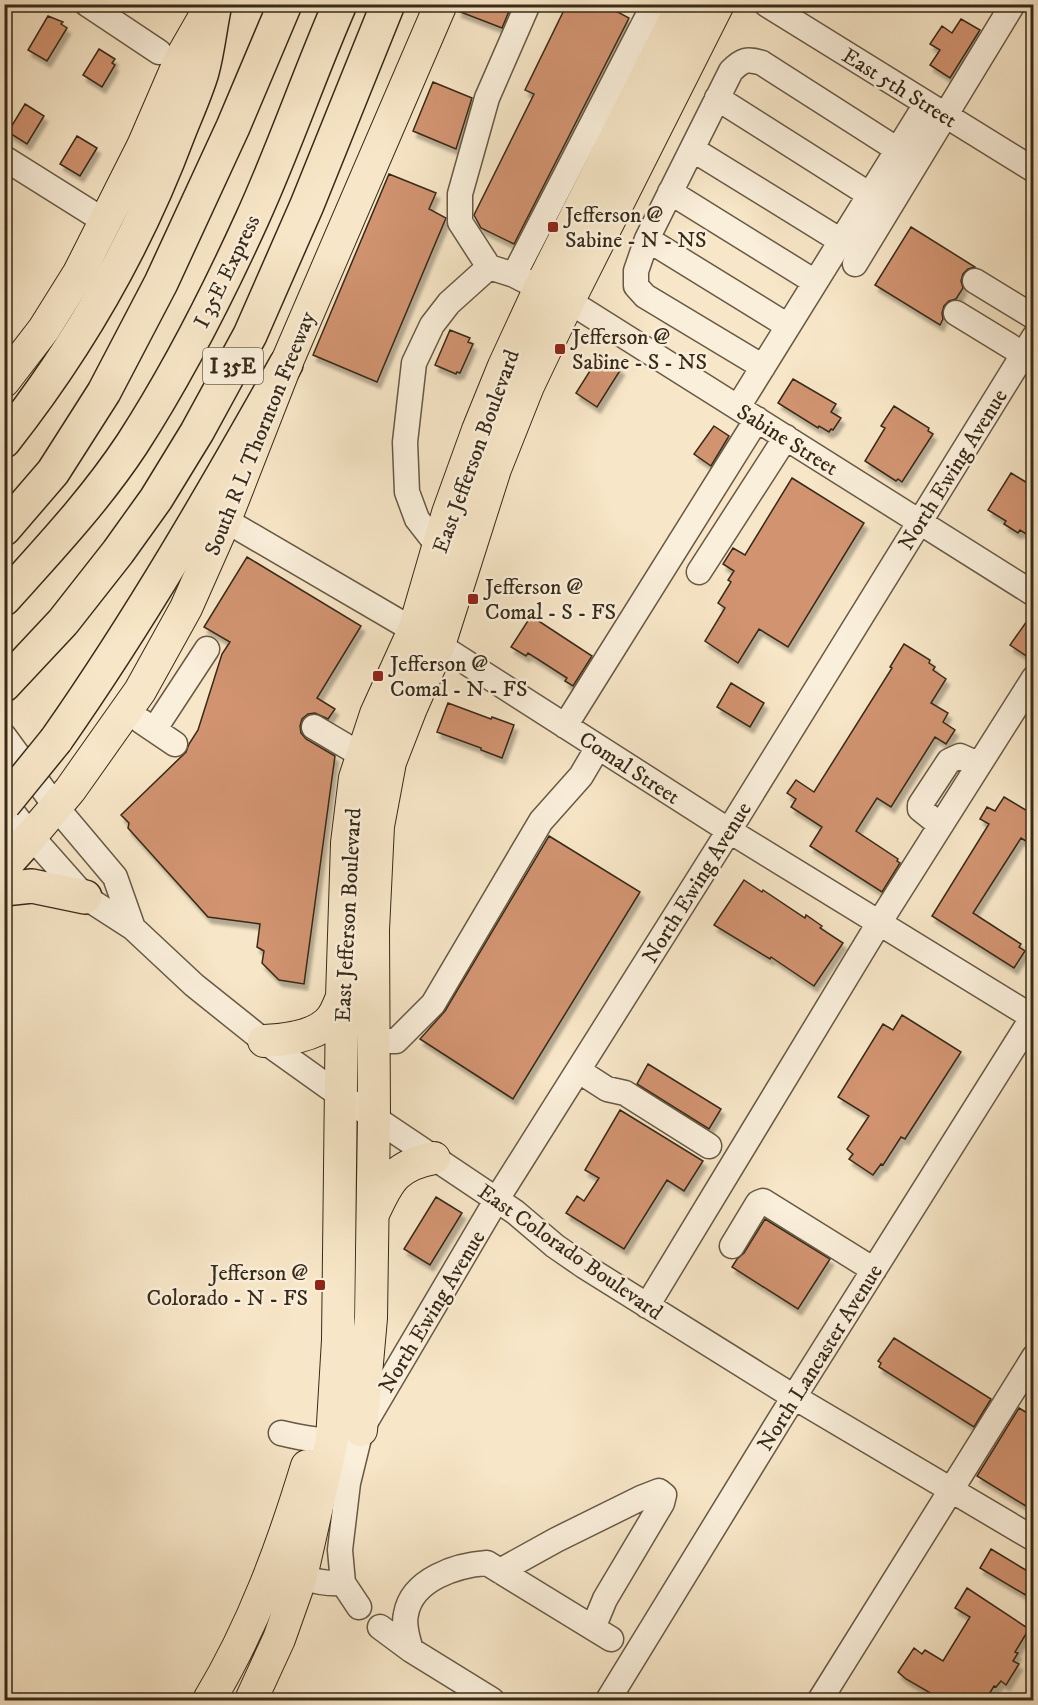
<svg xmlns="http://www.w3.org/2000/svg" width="1038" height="1705" viewBox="0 0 1038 1705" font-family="'IM FELL DW Pica',serif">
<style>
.building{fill:#d19370;stroke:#372a19;stroke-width:1.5;filter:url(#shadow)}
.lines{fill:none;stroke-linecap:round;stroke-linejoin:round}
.minor-casing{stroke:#675944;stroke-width:27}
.major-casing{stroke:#372a19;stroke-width:34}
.highway-casing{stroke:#372a19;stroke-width:36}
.minor{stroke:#faefdb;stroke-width:24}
.major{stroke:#f7e6c7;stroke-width:32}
.highway{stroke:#f7e6c7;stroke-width:33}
.highway-bridge-casing{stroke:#372a19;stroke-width:36;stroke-linecap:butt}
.highway-bridge{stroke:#f7e6c7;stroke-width:33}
.poi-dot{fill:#8f2418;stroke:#faefdb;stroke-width:2}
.labels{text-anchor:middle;stroke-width:5;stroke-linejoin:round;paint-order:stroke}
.shield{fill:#faefdb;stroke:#726553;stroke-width:1.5}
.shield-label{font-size:21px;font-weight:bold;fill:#372a19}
.street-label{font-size:22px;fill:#372a19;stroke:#faefdb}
.poi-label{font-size:22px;fill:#372a19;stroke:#faefdb;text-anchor:start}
</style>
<defs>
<filter id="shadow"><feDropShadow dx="3.5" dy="6" stdDeviation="1.5" flood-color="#0004"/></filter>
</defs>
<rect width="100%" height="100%" fill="#f7e6c7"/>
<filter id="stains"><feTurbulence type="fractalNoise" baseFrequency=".00333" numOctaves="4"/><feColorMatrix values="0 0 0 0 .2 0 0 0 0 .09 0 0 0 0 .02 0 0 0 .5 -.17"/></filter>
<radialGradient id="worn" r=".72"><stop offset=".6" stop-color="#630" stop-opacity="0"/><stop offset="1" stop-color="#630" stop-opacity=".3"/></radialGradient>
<!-- building -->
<path class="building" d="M 459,4 L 512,4 L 502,28 L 458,11 Z
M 567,4 L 603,4 L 629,18 L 514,244 L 481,228 L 474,215 L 534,94 L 525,90 Z
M 48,16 L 63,22 L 61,24 L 67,28 L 47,61 L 28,50 Z
M 961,19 L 980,30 L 950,78 L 930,65 L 940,50 L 930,44 L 942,26 L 952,33 Z
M 99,49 L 115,59 L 112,63 L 115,65 L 102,87 L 83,75 Z
M 433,82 L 472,98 L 456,149 L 413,131 Z
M 25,104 L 44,116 L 27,144 L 8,132 Z
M 77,136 L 97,148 L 80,176 L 60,164 Z
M 389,174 L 436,193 L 429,209 L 446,218 L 377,382 L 313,355 Z
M 911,227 L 975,267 L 968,269 L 963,274 L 961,281 L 963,288 L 956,299 L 949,301 L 944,306 L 942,313 L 943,319 L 940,325 L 875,285 Z
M 450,330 L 470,338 L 468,342 L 473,344 L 460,373 L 457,372 L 456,374 L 435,365 Z
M 600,355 L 621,369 L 597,407 L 576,393 Z
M 793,379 L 836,404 L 831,412 L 841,418 L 833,430 L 831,429 L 829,432 L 819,426 L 818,428 L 778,403 Z
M 894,406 L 929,428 L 928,431 L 933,434 L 902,482 L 898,479 L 896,481 L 865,461 L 885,428 L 881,426 Z
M 714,426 L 729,436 L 711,466 L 694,454 Z
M 1011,473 L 1034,487 L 1034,539 L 1020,530 L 1018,533 L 1004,524 L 1006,521 L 988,510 Z
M 792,478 L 864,523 L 788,647 L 759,629 L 738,663 L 705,641 L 725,608 L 718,603 L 731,582 L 728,580 L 734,571 L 723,564 L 733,548 L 745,555 Z
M 247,557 L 361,626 L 317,698 L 335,709 L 328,719 L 315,713 L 308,714 L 302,719 L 300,726 L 301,733 L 306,739 L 335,756 L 304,984 L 279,980 L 262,963 L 264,951 L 257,947 L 260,924 L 208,917 L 128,828 L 129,823 L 121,815 L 186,752 L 189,744 L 198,730 L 222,654 L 230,642 L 204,627 Z
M 1034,611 L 1034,661 L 1010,645 Z
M 531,616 L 592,656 L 573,686 L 565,681 L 567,678 L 539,660 L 528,653 L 526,656 L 511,647 Z
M 904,644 L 930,660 L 929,663 L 935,667 L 933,670 L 946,679 L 931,703 L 948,713 L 943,722 L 955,730 L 946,744 L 935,737 L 891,807 L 877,798 L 856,831 L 898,859 L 897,861 L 900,863 L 882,892 L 810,846 L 822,827 L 791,807 L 796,799 L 787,793 L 796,780 L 814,792 L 892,668 L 890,667 Z
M 731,683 L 764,703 L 750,727 L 717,707 Z
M 448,703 L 491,719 L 492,717 L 514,725 L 502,758 L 481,750 L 481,748 L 437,732 Z
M 1004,797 L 1034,815 L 1034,846 L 1021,838 L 973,913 L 1021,944 L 1019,947 L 1025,951 L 1014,968 L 932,916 L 989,824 L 980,819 L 987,807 L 995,811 Z
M 549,836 L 640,892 L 513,1099 L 420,1039 L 445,1011 Z
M 744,880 L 762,892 L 763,890 L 805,918 L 806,915 L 822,926 L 820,928 L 843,943 L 814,986 L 771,957 L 770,959 L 714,925 Z
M 902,1015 L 961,1052 L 905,1139 L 901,1137 L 883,1165 L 881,1164 L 873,1175 L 849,1159 L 853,1154 L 847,1149 L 869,1116 L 838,1097 L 883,1024 L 893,1030 Z
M 648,1064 L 721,1109 L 709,1129 L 637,1084 Z
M 620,1110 L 703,1161 L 684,1191 L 667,1180 L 624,1249 L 566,1213 L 577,1196 L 584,1201 L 599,1178 L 585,1170 Z
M 436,1197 L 462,1213 L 430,1265 L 404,1249 Z
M 765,1219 L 830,1259 L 798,1309 L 732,1267 L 737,1259 L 744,1253 Z
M 894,1338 L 991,1399 L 974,1427 L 879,1367 L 881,1363 L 878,1361 Z
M 1019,1408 L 1034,1417 L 1034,1511 L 977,1476 Z
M 991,1549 L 1034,1575 L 1034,1600 L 980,1568 Z
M 967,1588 L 1029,1629 L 1015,1652 L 1018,1653 L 1013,1661 L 1019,1664 L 1006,1685 L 1001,1681 L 996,1687 L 994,1686 L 985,1701 L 944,1701 L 906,1679 L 898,1672 L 914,1648 L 922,1654 L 925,1650 L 943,1661 L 970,1617 L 955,1608 Z"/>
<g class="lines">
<defs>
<path id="minor" d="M 87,4 L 159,52
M 766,4 L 1034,170
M 717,98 L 870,195
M 692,149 L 841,241
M 4,158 L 106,222
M 670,192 L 815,282
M 647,239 L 788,326
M 855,264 L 1013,4
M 489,267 L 460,222 L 460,194 L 487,98 L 528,4
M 514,275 L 654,4
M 975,281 L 1034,317
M 956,313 L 1023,354
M 763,367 L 645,296 L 636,286 L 636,271 L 647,239 L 731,71 C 742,60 747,58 762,63 L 898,150
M 738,407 L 926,104
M 225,520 L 439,645 L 728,830 L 1034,1018
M 438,546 L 417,519 L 407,492 L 405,442 L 414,363 L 432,325 L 449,303 L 489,267 L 514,275 L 583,310 L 1034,594
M 699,572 L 786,437
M 141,721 L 175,744
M 565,726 L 757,419
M 314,727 L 363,756
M 154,730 L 207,649
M 4,736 L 56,807 L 115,877 L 133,928
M 4,801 L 31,836 L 85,897 L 133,928 L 194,985 L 264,1041 L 327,1086 L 515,1212 L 555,1246 L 584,1266 L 794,1397 L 1034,1539
M 940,825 L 920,809 L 920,805 L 949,761 L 960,756 L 978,764
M 374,1041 L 396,1041 L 433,1004 L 541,821 L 581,776 L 598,747
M 579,1071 L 607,1089 L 625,1093 L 709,1146
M 732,1246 L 758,1203 L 763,1201 L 874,1270
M 647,1306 L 879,923 L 1034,678
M 281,1433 C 306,1439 323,1443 347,1435
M 500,1571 L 556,1540 L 641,1498 L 659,1491 L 664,1495 L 662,1503 L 605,1599 L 593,1628
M 301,1577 C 316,1582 327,1584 343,1583
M 359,1607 L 343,1583 L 340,1550 L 348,1483 L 361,1430 L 497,1199 L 720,845 L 1034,337
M 380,1627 L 411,1650 L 492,1700
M 411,1650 C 408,1639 403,1626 406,1614 C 412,1579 457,1565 487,1563 L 611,1639
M 608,1700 L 782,1416 L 1034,1015
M 820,1700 L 1034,1357"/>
<path id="major" d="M 4,381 L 44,329 L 79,273 L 143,146 L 181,58 L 212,4
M 31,836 L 70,790 L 140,691 L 186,608 L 225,520 L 286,364 L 441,4
M 264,1041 C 285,1040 317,1036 331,1019 C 336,1013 339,1004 342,997
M 374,1212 C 389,1179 397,1165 434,1158
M 361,1430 L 371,1318 L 374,1117 L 373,930 L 378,826 L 390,762 L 411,708 L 439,645 L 495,469 L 528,386 L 568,302 L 718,4
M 209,1700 C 253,1627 282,1548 307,1466
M 251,1700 L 279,1639 L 301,1577 L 332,1440 L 338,1340 L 342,997 L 347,843 L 355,778 L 376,714 L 414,630 L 448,513 L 478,430 L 504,366 L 540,288 L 683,4"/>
<path id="highway" d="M 4,441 C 79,346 137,245 179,132 C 187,112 196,92 202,72 C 208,50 210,27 215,4
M 4,529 L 53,472 L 104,392 L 161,283 L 233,127 L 285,4
M 4,599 C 49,549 95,500 132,444 C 178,373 217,296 252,219 C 284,149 309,75 340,4
M 4,685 L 63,622 L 118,552 L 156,499 L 197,432 L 250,335 L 307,205 L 388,4
M 56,740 C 140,620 214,492 286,364
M 4,866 L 31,836
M 4,889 L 32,886 L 85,897"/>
</defs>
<!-- minor casing -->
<use href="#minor" class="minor-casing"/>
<!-- major casing -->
<use href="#major" class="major-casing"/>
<!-- highway casing -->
<use href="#highway" class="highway-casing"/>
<!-- minor -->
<use href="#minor" class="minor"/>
<!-- major -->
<use href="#major" class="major"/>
<!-- highway -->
<use href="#highway" class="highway"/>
<defs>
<path id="highway-bridge" d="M 4,804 L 56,740"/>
</defs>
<!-- highway-bridge casing -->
<use href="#highway-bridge" class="highway-bridge-casing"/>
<!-- highway-bridge -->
<use href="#highway-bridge" class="highway-bridge"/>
</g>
<!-- markers -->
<g class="poi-dot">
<rect x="547" y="221" width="12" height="12" rx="3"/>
<rect x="554" y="343" width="12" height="12" rx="3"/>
<rect x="467" y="593" width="12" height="12" rx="3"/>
<rect x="372" y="670" width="12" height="12" rx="3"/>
<rect x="314" y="1279" width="12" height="12" rx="3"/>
</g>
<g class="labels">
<!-- shield labels -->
<rect class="shield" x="203" y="348" width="60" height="36" rx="4.5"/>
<g class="shield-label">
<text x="233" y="373">I 35E</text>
</g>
<!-- street labels -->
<g class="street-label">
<text transform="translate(900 87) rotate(32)" y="8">East 5th Street</text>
<text transform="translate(226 271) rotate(-64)" y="8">I 35E Express</text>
<text transform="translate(259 433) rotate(-68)" y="8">South R L Thornton Freeway</text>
<text transform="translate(788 439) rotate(32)" y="8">Sabine Street</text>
<text transform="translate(475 451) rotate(-70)" y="8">East Jefferson Boulevard</text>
<text transform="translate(952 469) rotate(-58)" y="8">North Ewing Avenue</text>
<text transform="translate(630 767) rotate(33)" y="8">Comal Street</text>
<text transform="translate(696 882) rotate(-58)" y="8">North Ewing Avenue</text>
<text transform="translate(347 915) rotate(-87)" y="8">East Jefferson Boulevard</text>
<text transform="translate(571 1251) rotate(35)" y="8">East Colorado Boulevard</text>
<text transform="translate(431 1311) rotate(-59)" y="8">North Ewing Avenue</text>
<text transform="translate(819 1357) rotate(-58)" y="8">North Lancaster Avenue</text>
</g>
<!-- poi labels -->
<g class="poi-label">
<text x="565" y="222">Jefferson @<tspan x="565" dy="25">Sabine - N - NS</tspan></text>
<text x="572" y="344">Jefferson @<tspan x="572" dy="25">Sabine - S - NS</tspan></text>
<text x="485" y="594">Jefferson @<tspan x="485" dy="25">Comal - S - FS</tspan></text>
<text x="390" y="671">Jefferson @<tspan x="390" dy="25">Comal - N - FS</tspan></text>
<text x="308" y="1280" text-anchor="end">Jefferson @<tspan x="308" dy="25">Colorado - N - FS</tspan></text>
</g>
</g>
<!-- margin -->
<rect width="1038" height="1705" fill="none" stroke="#f7e6c7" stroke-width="24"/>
<rect x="6" y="6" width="1026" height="1693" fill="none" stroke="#372a19" stroke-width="3"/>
<rect x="12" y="12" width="1014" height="1681" fill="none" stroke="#372a19" stroke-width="1.5"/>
<rect width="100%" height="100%" filter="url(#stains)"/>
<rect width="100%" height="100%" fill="url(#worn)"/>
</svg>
